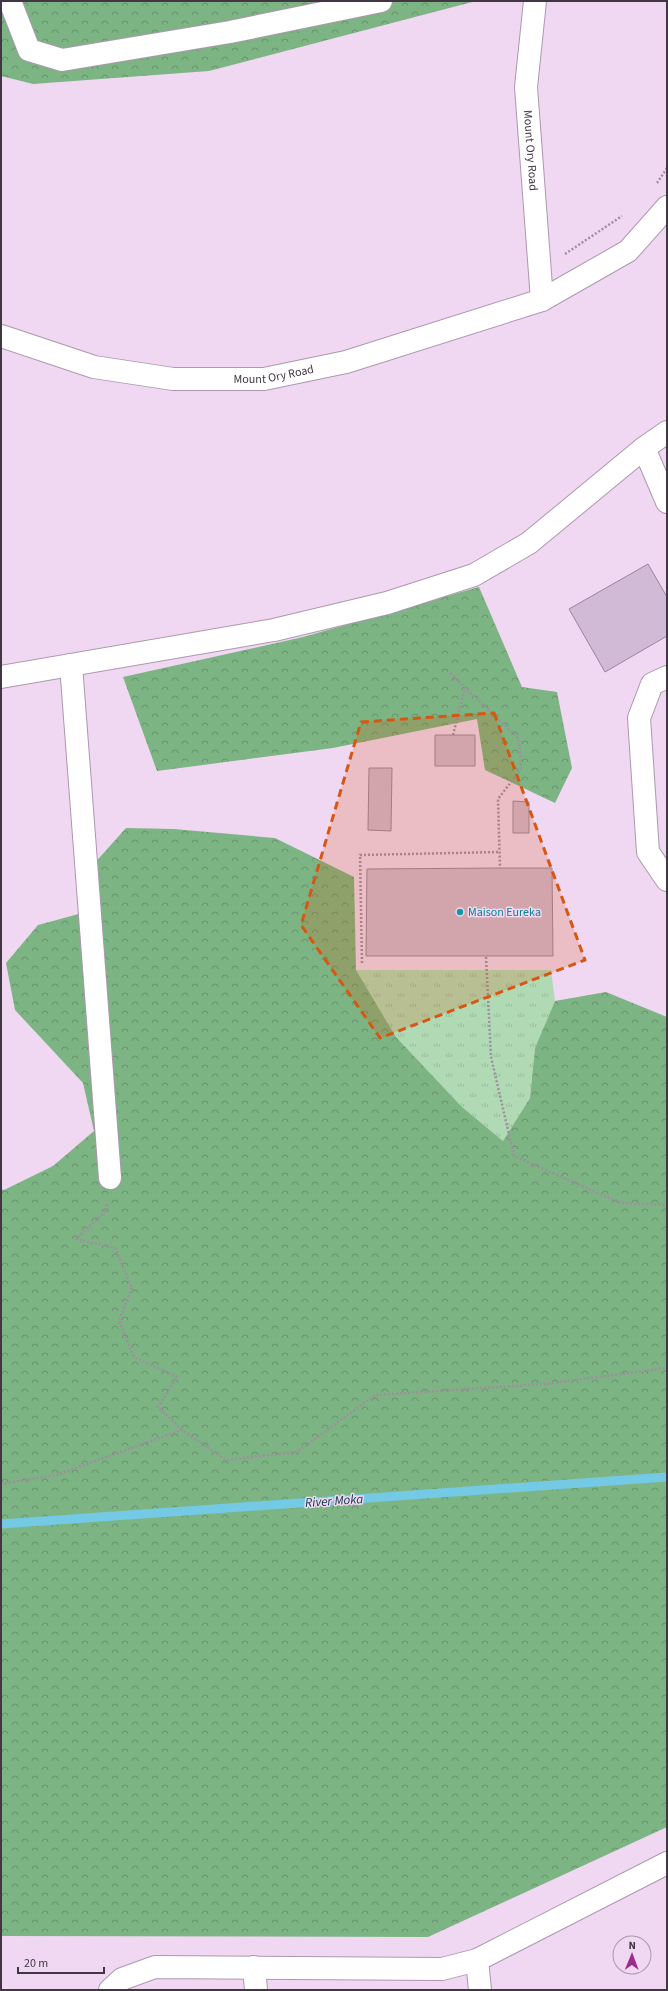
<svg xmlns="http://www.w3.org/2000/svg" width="668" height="1991" viewBox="0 0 668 1991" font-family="'Source Sans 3',sans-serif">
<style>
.grass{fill:url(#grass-tufts)}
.forest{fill:url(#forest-crowns)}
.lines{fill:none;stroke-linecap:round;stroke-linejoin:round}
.stream{stroke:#74c9e4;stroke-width:9}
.building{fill:#d1bad5;stroke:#9a849d}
.street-casing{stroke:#ad97b0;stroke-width:24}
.secondary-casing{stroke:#ad97b0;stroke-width:24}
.path{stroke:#9f8ea1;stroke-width:2.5;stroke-dasharray:2 2;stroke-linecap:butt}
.street{stroke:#fff;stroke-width:22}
.secondary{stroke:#fff;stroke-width:22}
.marked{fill:#d75611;fill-opacity:0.2;stroke:#d75611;stroke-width:3;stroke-dasharray:8 5;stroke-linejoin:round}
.culture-dot{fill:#0f9aa8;stroke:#f0d8f3;stroke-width:1.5}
.labels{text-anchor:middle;stroke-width:3;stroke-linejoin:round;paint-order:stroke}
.street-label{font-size:12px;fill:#403742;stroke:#f0d8f3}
.culture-label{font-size:12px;fill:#0d838f;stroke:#f0d8f3;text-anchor:start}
.water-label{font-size:13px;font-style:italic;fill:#103743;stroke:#f0d8f3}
</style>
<defs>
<pattern id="grass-tufts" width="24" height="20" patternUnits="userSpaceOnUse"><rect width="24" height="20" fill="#b0dab4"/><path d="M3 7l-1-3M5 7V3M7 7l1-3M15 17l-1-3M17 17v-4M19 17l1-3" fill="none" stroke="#98bc9c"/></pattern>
<pattern id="forest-crowns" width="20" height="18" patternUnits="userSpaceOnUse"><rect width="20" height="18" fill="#7db483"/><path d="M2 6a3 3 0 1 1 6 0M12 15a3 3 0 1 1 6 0" fill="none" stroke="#68936d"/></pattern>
</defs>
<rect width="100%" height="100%" fill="#f0d8f3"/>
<!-- grass -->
<path class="grass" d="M 356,970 L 551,970 L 555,1001 L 535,1048 L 530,1098 L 503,1141 L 462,1107 L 396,1037 Z"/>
<!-- forest -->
<path class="forest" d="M 1,1 L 476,1 L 209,71 L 33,84 L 1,76 Z
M 479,587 L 522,687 L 557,692 L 572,768 L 555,803 L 485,770 L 477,719 L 333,748 L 157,771 L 123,677 L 303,637 Z
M 126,828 L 174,829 L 275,838 L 354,877 L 356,970 L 396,1037 L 462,1107 L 503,1141 L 530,1098 L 535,1048 L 555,1001 L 606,992 L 667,1017 L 667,1827 L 428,1937 L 1,1936 L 1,1189 L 4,1190 L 53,1166 L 94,1131 L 83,1083 L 15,1010 L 6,963 L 38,925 L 86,912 L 92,866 Z"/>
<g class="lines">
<!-- stream -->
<path class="stream" d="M 1,1524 L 667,1477"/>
</g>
<!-- building -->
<path class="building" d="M 648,564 L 667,597 L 667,636 L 605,672 L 569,609 Z
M 435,735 L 475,735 L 475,766 L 435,766 Z
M 369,768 L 392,768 L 391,831 L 368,830 Z
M 513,801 L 529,802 L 529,833 L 513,833 Z
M 500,868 L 552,868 L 553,956 L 366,956 L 367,869 Z"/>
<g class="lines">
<defs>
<g id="street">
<path d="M 10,1 L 29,50 L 62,60 L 230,32 L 381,1"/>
<path id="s1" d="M 535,1 L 526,87 L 542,300"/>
<path d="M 644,448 L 667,502"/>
<path d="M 71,665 L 110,1178"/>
<path d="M 1,677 L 274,630 L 387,603 L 474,575 L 529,543 L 644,448 L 667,432"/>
<path d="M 667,677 L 652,684 L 639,718 L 648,852 L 667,880"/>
<path d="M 254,1967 L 256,1990"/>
<path d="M 110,1990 L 122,1979 L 155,1967 L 442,1969 L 477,1960"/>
<path d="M 480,1990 L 477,1960 L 667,1863"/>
</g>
<g id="secondary">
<path id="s2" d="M 1,336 L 94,367 L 173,379 L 264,379 L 346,362 L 542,300 L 628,251 L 667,207"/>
</g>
</defs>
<!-- street casing -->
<use href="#street" class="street-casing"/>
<!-- secondary casing -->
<use href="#secondary" class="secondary-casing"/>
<!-- path -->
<path class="path" d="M 657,183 L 667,168
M 565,254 L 622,216
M 450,673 L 519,739 L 521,769 L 498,799 L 500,868
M 453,735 L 465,688
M 486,957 L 491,1057 L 514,1156 L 621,1203 L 667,1205
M 362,963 L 360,855 L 499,852
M 107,1204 L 107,1210 L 76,1239 L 115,1248 L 132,1288 L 119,1321 L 134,1357 L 177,1377 L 158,1407 L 182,1430
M 1,1484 L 56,1475 L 182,1430 L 226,1460 L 297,1452 L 375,1395 L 544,1384 L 667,1368"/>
<!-- street -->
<use href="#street" class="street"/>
<!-- secondary -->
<use href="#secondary" class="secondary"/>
</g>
<!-- marked area -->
<path class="marked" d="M 494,713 L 585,960 L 380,1038 L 301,925 L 361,722 Z"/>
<!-- markers -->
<circle class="culture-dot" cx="460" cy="912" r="4"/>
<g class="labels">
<!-- street labels -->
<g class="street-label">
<text dy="4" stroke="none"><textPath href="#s1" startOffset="150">Mount Ory Road</textPath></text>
<text dy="4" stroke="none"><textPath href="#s2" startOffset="279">Mount Ory Road</textPath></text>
</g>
<!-- culture labels -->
<g class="culture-label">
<text x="468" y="916">Maison Eureka</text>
</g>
<!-- water labels -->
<g class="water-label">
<text transform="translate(334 1500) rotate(-4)" y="5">River Moka</text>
</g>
</g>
<!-- border -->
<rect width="668" height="1991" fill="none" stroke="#403742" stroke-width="4"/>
<!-- north arrow -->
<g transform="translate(632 1955) rotate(1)"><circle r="19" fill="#f0d8f3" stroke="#aa98ac"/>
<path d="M0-3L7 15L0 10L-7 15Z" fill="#9d2d8b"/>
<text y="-6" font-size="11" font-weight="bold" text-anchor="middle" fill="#403742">N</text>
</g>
<!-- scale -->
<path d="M18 1967v6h86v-6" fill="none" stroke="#403742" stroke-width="2"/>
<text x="24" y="1967" font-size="12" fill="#403742" stroke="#f0d8f3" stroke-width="3" paint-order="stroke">20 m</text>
</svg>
